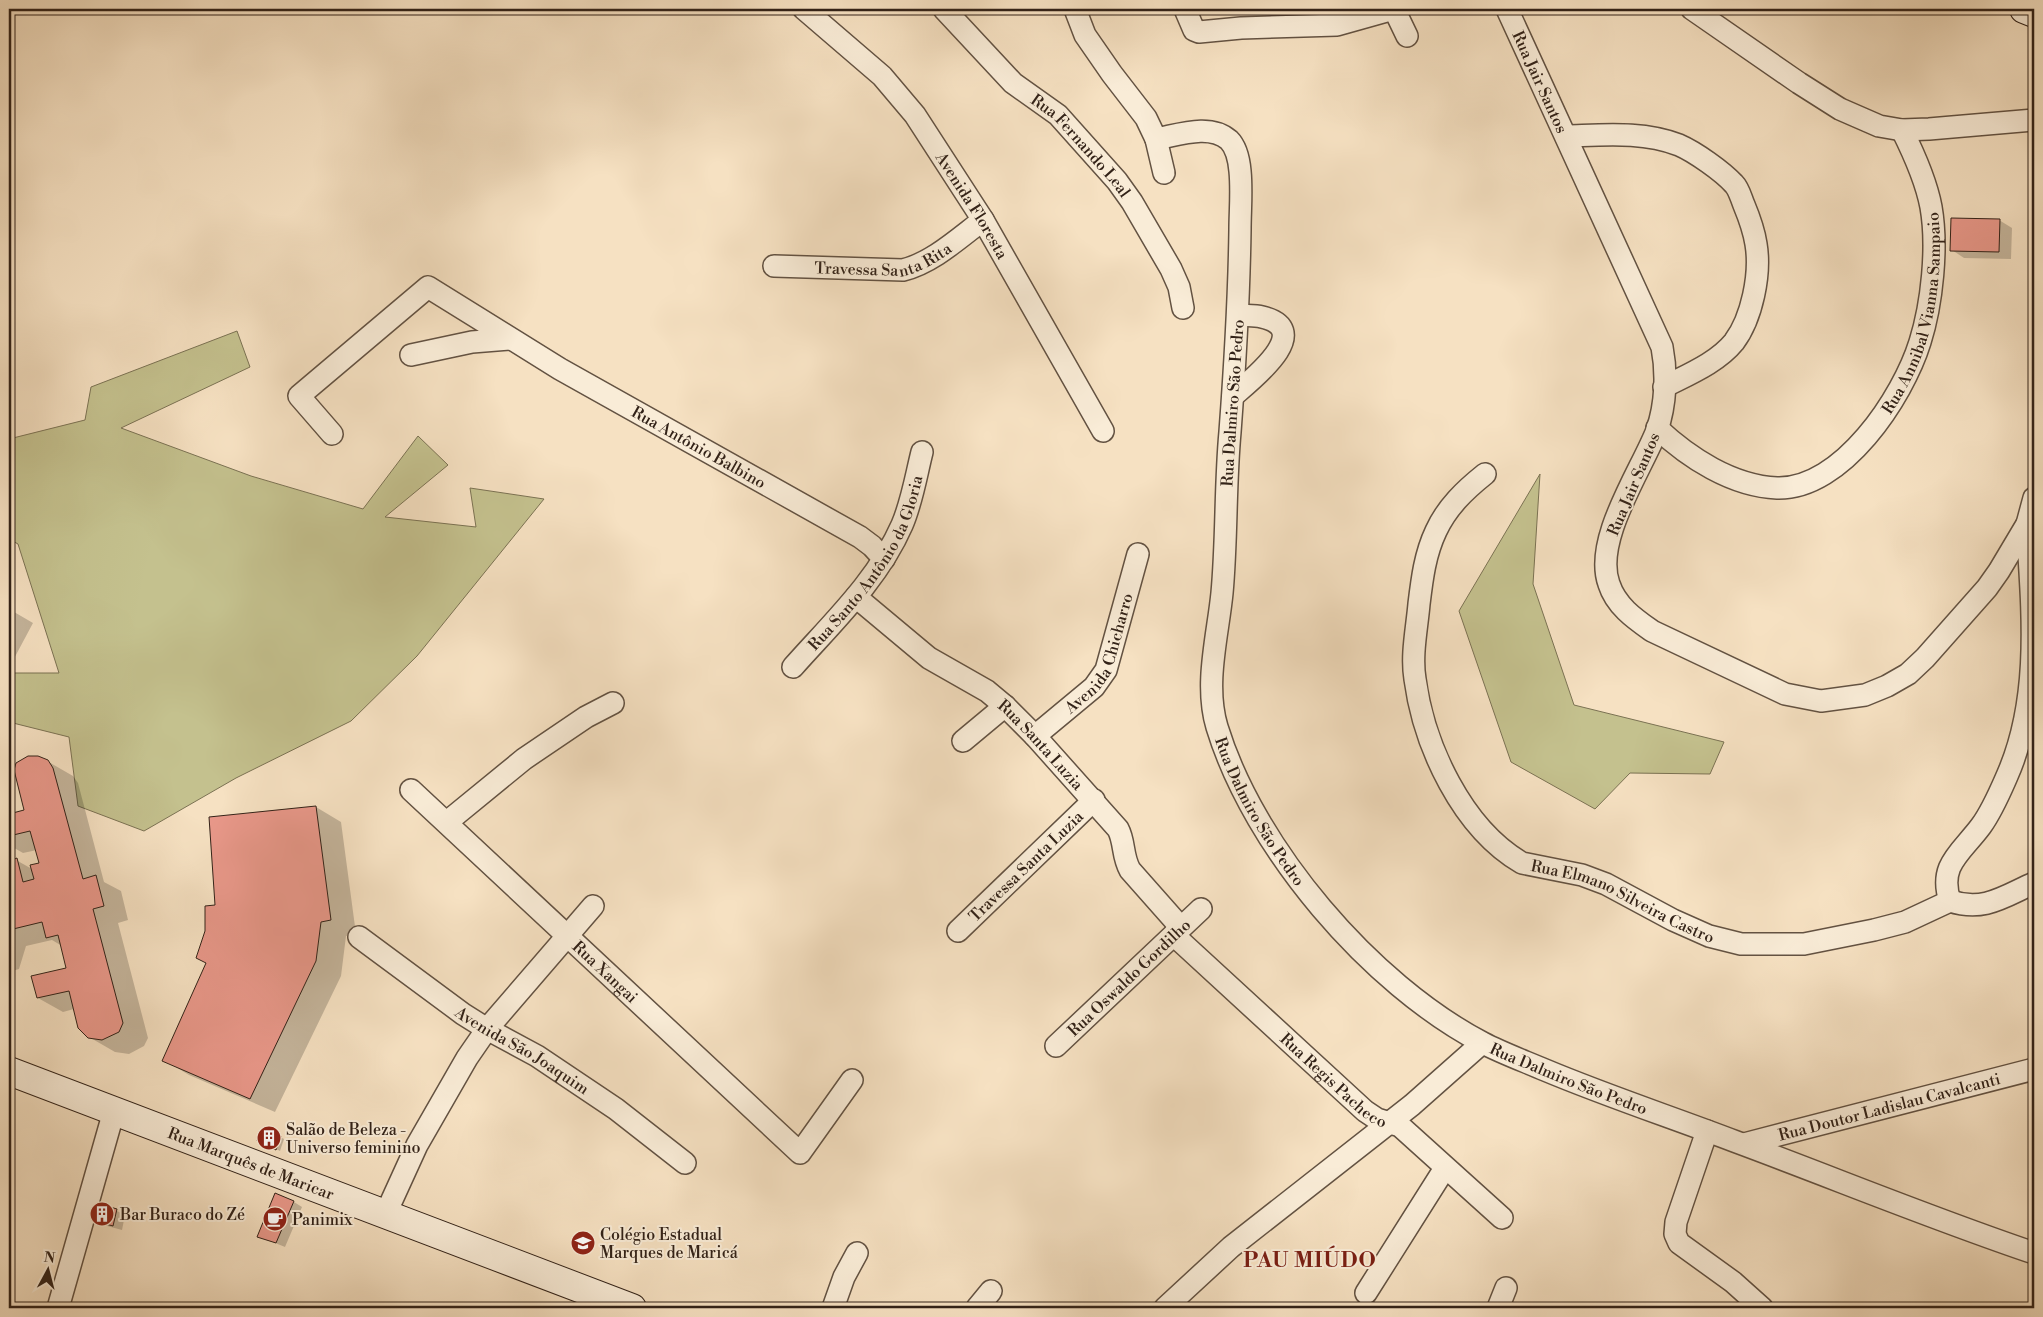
<svg xmlns="http://www.w3.org/2000/svg" width="2043" height="1317" viewBox="0 0 2043 1317" font-family="'Libre Bodoni',serif">
<style>
.green{fill:#c4c18e;stroke:#7b7253}
.shadow{fill:#0003}
.building{fill:#e9988a;stroke:#322218}
.lines{fill:none;stroke-linecap:round;stroke-linejoin:round}
.street-casing{stroke:#635242;stroke-width:24}
.secondary-casing{stroke:#322218;stroke-width:30}
.street{stroke:#f9ecd7;stroke-width:21}
.secondary{stroke:#f9ecd7;stroke-width:28}
.labels{text-anchor:middle;stroke-width:4;stroke-linejoin:round;paint-order:stroke}
.street-label{font-size:16px;fill:#322218;stroke:#f9ecd7}
.poi-label{font-size:16px;fill:#322218;stroke:#f9ecd7;text-anchor:start}
.district-label{font-size:21px;font-weight:bold;letter-spacing:1px;fill:#7a1f14;stroke:#f9ecd7}
</style>
<rect width="100%" height="100%" fill="#f6e1c2"/>
<filter id="stains"><feTurbulence type="fractalNoise" baseFrequency=".004" numOctaves="4"/><feColorMatrix values="0 0 0 0 .2 0 0 0 0 .09 0 0 0 0 .02 0 0 0 .5 -.17"/></filter>
<radialGradient id="worn" r=".72"><stop offset=".6" stop-color="#630" stop-opacity="0"/><stop offset="1" stop-color="#630" stop-opacity=".3"/></radialGradient>
<!-- green -->
<path class="green" d="M 237,331 L 250,367 L 121,428 L 251,476 L 363,509 L 418,436 L 448,465 L 385,517 L 476,527 L 470,488 L 544,499 L 417,656 L 351,721 L 236,778 L 144,831 L 78,806 L 69,737 L 9,722 L 9,673 L 59,673 L 18,544 L 9,539 L 9,439 L 85,420 L 91,387 Z
M 1540,474 L 1533,584 L 1574,705 L 1724,742 L 1710,774 L 1630,773 L 1595,809 L 1511,762 L 1459,611 Z"/>
<!-- shadow -->
<path class="shadow" d="M 1999,220 L 2012,228 L 2011,259 L 1964,258 L 1952,250 Z
M 9,609 L 33,623 L 9,668 Z
M 47,761 L 73,776 L 78,783 L 104,882 L 121,891 L 128,920 L 118,923 L 148,1038 L 144,1046 L 129,1054 L 115,1052 L 89,1037 L 74,1009 L 63,1012 L 38,998 L 68,969 L 62,946 L 52,940 L 26,946 L 19,969 L 9,972 L 9,862 L 16,860 L 32,869 L 41,864 L 37,850 L 23,853 L 9,845 L 9,815 L 26,810 Z
M 316,807 L 341,822 L 356,934 L 346,936 L 341,976 L 275,1112 L 189,1075 L 164,1060 L 207,963 L 217,906 Z
M 280,1137 L 284,1139 L 280,1151 L 259,1140 Z
M 294,1202 L 302,1207 L 285,1247 L 258,1236 Z
M 93,1203 L 117,1211 L 125,1215 L 122,1230 L 96,1223 L 88,1219 Z"/>
<!-- building -->
<path class="building" d="M 1951,218 L 2000,219 L 1999,252 L 1950,251 Z
M 28,756 L 38,756 L 48,760 L 53,768 L 83,879 L 96,875 L 104,906 L 93,909 L 123,1023 L 119,1032 L 102,1040 L 88,1038 L 78,1028 L 69,991 L 37,998 L 31,976 L 66,968 L 58,935 L 46,938 L 42,922 L 9,930 L 9,861 L 17,858 L 23,882 L 34,879 L 30,865 L 39,863 L 30,831 L 9,836 L 9,814 L 24,810 L 14,770 L 16,763 Z
M 316,806 L 331,920 L 321,922 L 316,961 L 250,1099 L 162,1061 L 206,963 L 196,958 L 205,931 L 205,906 L 215,905 L 209,817 Z
M 261,1129 L 281,1136 L 276,1150 L 257,1141 Z
M 275,1193 L 294,1201 L 276,1243 L 257,1237 Z
M 93,1202 L 117,1209 L 113,1226 L 87,1219 Z"/>
<g class="lines">
<defs>
<g id="street">
<path id="s1" d="M 804,9 L 882,76 L 915,115 L 983,220 L 1103,431"/>
<path id="s2" d="M 944,9 L 1013,83 L 1058,115 L 1117,181 L 1132,202 L 1171,269 L 1179,287 L 1183,308"/>
<path id="s3" d="M 1075,9 L 1085,35 L 1112,74 L 1146,118 L 1156,139 C 1178,135 1210,123 1229,140 C 1237,148 1239,160 1240,171 C 1242,191 1240,211 1240,230 C 1239,298 1235,365 1230,432 C 1225,486 1227,539 1222,593 C 1218,635 1204,684 1217,727 C 1254,848 1370,984 1483,1043 C 1502,1053 1524,1061 1545,1070 C 1607,1096 1671,1117 1734,1141 C 1834,1178 1933,1219 2034,1253"/>
<path d="M 1185,9 L 1194,30 L 1199,32 L 1241,28 L 1337,25 L 1394,9"/>
<path d="M 1394,9 L 1407,36"/>
<path id="s4" d="M 1507,9 L 1662,347 C 1667,373 1666,404 1657,430 C 1641,471 1593,540 1609,584 C 1616,606 1635,619 1652,631 L 1785,694 L 1821,701 L 1865,695 L 1887,686 L 1908,674 L 1925,658 L 1987,588 L 1999,571 L 2027,524 L 2034,498"/>
<path d="M 1692,9 L 1799,83 L 1840,109 L 1879,126 L 1902,130 L 1929,129 L 2034,120"/>
<path d="M 1566,136 C 1604,135 1643,131 1679,145 C 1695,152 1722,171 1734,184 C 1739,189 1741,198 1744,205 C 1749,217 1754,231 1756,244 C 1761,274 1752,318 1734,342 C 1717,363 1687,375 1664,387"/>
<path d="M 1156,139 L 1164,173"/>
<path id="s5" d="M 774,266 L 903,270 C 932,263 959,238 983,220"/>
<path d="M 411,355 L 472,342 L 510,339"/>
<path d="M 1233,396 C 1250,381 1317,330 1262,317 C 1254,315 1246,316 1238,315"/>
<path id="s6" d="M 1657,428 C 1689,458 1732,486 1777,488 C 1842,490 1903,397 1920,342 C 1932,304 1938,247 1931,207 C 1926,180 1914,154 1902,130"/>
<path id="s7" d="M 332,434 L 299,396 L 428,287 L 560,369 L 860,537 L 872,546 L 884,559"/>
<path id="s8" d="M 1485,474 C 1465,490 1447,507 1436,531 C 1425,554 1422,579 1419,604 C 1417,628 1411,655 1415,679 C 1424,746 1462,828 1522,863 L 1582,875 L 1606,884 L 1673,920 L 1709,936 L 1741,944 L 1804,944 L 1874,930 L 1905,922 L 1950,901 C 1984,912 2003,897 2034,883"/>
<path id="s9" d="M 856,597 L 929,658 L 987,691 L 1005,706 L 1035,736 L 1118,829 C 1125,842 1122,856 1130,870 L 1176,922 L 1179,940 L 1365,1111 L 1377,1119 L 1400,1126 L 1502,1218"/>
<path id="s10" d="M 793,667 C 832,623 878,580 902,525 C 912,502 916,476 922,452"/>
<path id="s11" d="M 1035,736 L 1094,687 L 1106,670 L 1138,554"/>
<path d="M 963,741 L 1005,706"/>
<path id="s12" d="M 411,790 L 800,1153 L 852,1080"/>
<path d="M 447,822 L 524,759 L 586,717 L 613,703"/>
<path d="M 1950,901 C 1938,865 1961,853 1981,826 C 1992,811 2000,792 2007,776 C 2042,697 2032,608 2027,524"/>
<path id="s13" d="M 958,931 L 1094,800"/>
<path id="s14" d="M 359,937 L 463,1014 L 487,1029 L 537,1056 L 616,1109 L 685,1163"/>
<path id="s15" d="M 1056,1046 L 1201,909"/>
<path d="M 1707,1131 L 1676,1222 L 1675,1234 L 1679,1243 L 1733,1282 L 1762,1308"/>
<path id="s16" d="M 1744,1144 L 2034,1069"/>
<path d="M 386,1213 L 417,1145 L 467,1058 L 487,1029 L 593,906"/>
<path d="M 1366,1293 L 1445,1168"/>
<path d="M 58,1308 L 114,1111"/>
<path d="M 833,1308 L 844,1277 L 857,1253"/>
<path d="M 977,1308 L 991,1291"/>
<path d="M 1165,1308 L 1231,1247 L 1412,1105 L 1482,1043"/>
<path d="M 1498,1308 L 1506,1288"/>
</g>
<g id="secondary">
<path d="M 2024,9 L 2034,13"/>
<path id="s17" d="M 9,1071 L 632,1308"/>
</g>
</defs>
<!-- street casing -->
<use href="#street" class="street-casing"/>
<!-- secondary casing -->
<use href="#secondary" class="secondary-casing"/>
<!-- street -->
<use href="#street" class="street"/>
<!-- secondary -->
<use href="#secondary" class="secondary"/>
</g>
<!-- icons -->
<defs>
<symbol id="building-disc" viewBox="-11 -11 22 22"><circle r="9.5" fill="#8f2418" stroke="#f9ecd7"/><path d="M-4-6H4V6H1V3H-1V6H-4ZM-2.5-4.3h1.7v1.8h-1.7ZM.8-4.3h1.7v1.8H.8ZM-2.5-1h1.7V.8h-1.7ZM.8-1h1.7V.8H.8Z" fill="#fff"/></symbol>
<symbol id="cafe-disc" viewBox="-11 -11 22 22"><circle r="9.5" fill="#8f2418" stroke="#f9ecd7"/><path d="M-5.5-4.5H6V0H3Q3 3.5 0 3.5H-2.5Q-5.5 3.5-5.5 0ZM3-3.2v2h1.7v-2ZM-6 4.5H4V6H-6Z" fill="#fff"/></symbol>
<symbol id="school-disc" viewBox="-11 -11 22 22"><circle r="9.5" fill="#8f2418" stroke="#f9ecd7"/><path d="M0-5L7-2L0 1L-7-2ZM-4 1L0 2.5L4 1V4Q0 6-4 4Z" fill="#fff"/></symbol>
</defs>
<g fill-rule="evenodd">
<use href="#building-disc" x="255" y="1124" width="28" height="28"/>
<use href="#building-disc" x="88" y="1200" width="28" height="28"/>
<use href="#cafe-disc" x="261" y="1205" width="28" height="28"/>
<use href="#school-disc" x="569" y="1229" width="28" height="28"/>
</g>
<g class="labels">
<!-- street labels -->
<g class="street-label">
<text dy="6" stroke="none"><textPath href="#s4" startOffset="80">Rua Jair Santos</textPath></text>
<text dy="6" stroke="none"><textPath href="#s2" startOffset="194">Rua Fernando Leal</textPath></text>
<text dy="6" stroke="none"><textPath href="#s1" startOffset="261">Avenida Floresta</textPath></text>
<text dy="6" stroke="none"><textPath href="#s5" startOffset="111">Travessa Santa Rita</textPath></text>
<text dy="6" stroke="none"><textPath href="#s6" startOffset="379">Rua Annibal Vianna Sampaio</textPath></text>
<text transform="translate(1232 403) rotate(-86)" y="6">Rua Dalmiro São Pedro</text>
<text dy="6" stroke="none"><textPath href="#s7" startOffset="534">Rua Antônio Balbino</textPath></text>
<text transform="translate(1633 484) rotate(-67)" y="6">Rua Jair Santos</text>
<text dy="6" stroke="none"><textPath href="#s10" startOffset="129">Rua Santo Antônio da Gloria</textPath></text>
<text dy="6" stroke="none"><textPath href="#s11" startOffset="109">Avenida Chicharro</textPath></text>
<text dy="6" stroke="none"><textPath href="#s9" startOffset="238">Rua Santa Luzia</textPath></text>
<text dy="6" stroke="none"><textPath href="#s3" startOffset="916">Rua Dalmiro São Pedro</textPath></text>
<text dy="6" stroke="none"><textPath href="#s13" startOffset="94">Travessa Santa Luzia</textPath></text>
<text dy="6" stroke="none"><textPath href="#s8" startOffset="554">Rua Elmano Silveira Castro</textPath></text>
<text dy="6" stroke="none"><textPath href="#s12" startOffset="266">Rua Xangai</textPath></text>
<text dy="6" stroke="none"><textPath href="#s15" startOffset="100">Rua Oswaldo Gordilho</textPath></text>
<text dy="6" stroke="none"><textPath href="#s14" startOffset="199">Avenida São Joaquim</textPath></text>
<text dy="6" stroke="none"><textPath href="#s9" startOffset="692">Rua Regis Pacheco</textPath></text>
<text dy="6" stroke="none"><textPath href="#s3" startOffset="1336">Rua Dalmiro São Pedro</textPath></text>
<text dy="6" stroke="none"><textPath href="#s16" startOffset="150">Rua Doutor Ladislau Cavalcanti</textPath></text>
<text dy="6" stroke="none"><textPath href="#s17" startOffset="259">Rua Marquês de Maricar</textPath></text>
</g>
<!-- poi labels -->
<g class="poi-label">
<text x="286" y="1135">Salão de Beleza -<tspan x="286" dy="18">Universo feminino</tspan></text>
<text x="120" y="1220">Bar Buraco do Zé</text>
<text x="292" y="1225">Panimix</text>
<text x="600" y="1240">Colégio Estadual<tspan x="600" dy="18">Marques de Maricá</tspan></text>
</g>
<!-- district labels -->
<g class="district-label">
<text x="1310" y="1267">PAU MIÚDO</text>
</g>
</g>
<!-- margin -->
<rect width="2043" height="1317" fill="none" stroke="#f6e1c2" stroke-width="30"/>
<rect x="10" y="10" width="2023" height="1297" fill="none" stroke="#322218" stroke-width="2.5"/>
<rect x="15" y="15" width="2013" height="1287" fill="none" stroke="#322218"/>
<!-- north arrow -->
<g transform="translate(48 1270) rotate(7)" stroke="#f9ecd7" stroke-width="4" paint-order="stroke">
<path d="M0-4L9 19L0 12L-9 19Z" fill="#322218"/>
<text y="-8" font-size="14" font-weight="bold" text-anchor="middle" fill="#322218">N</text>
</g>
<rect width="100%" height="100%" filter="url(#stains)"/>
<rect width="100%" height="100%" fill="url(#worn)"/>
</svg>
